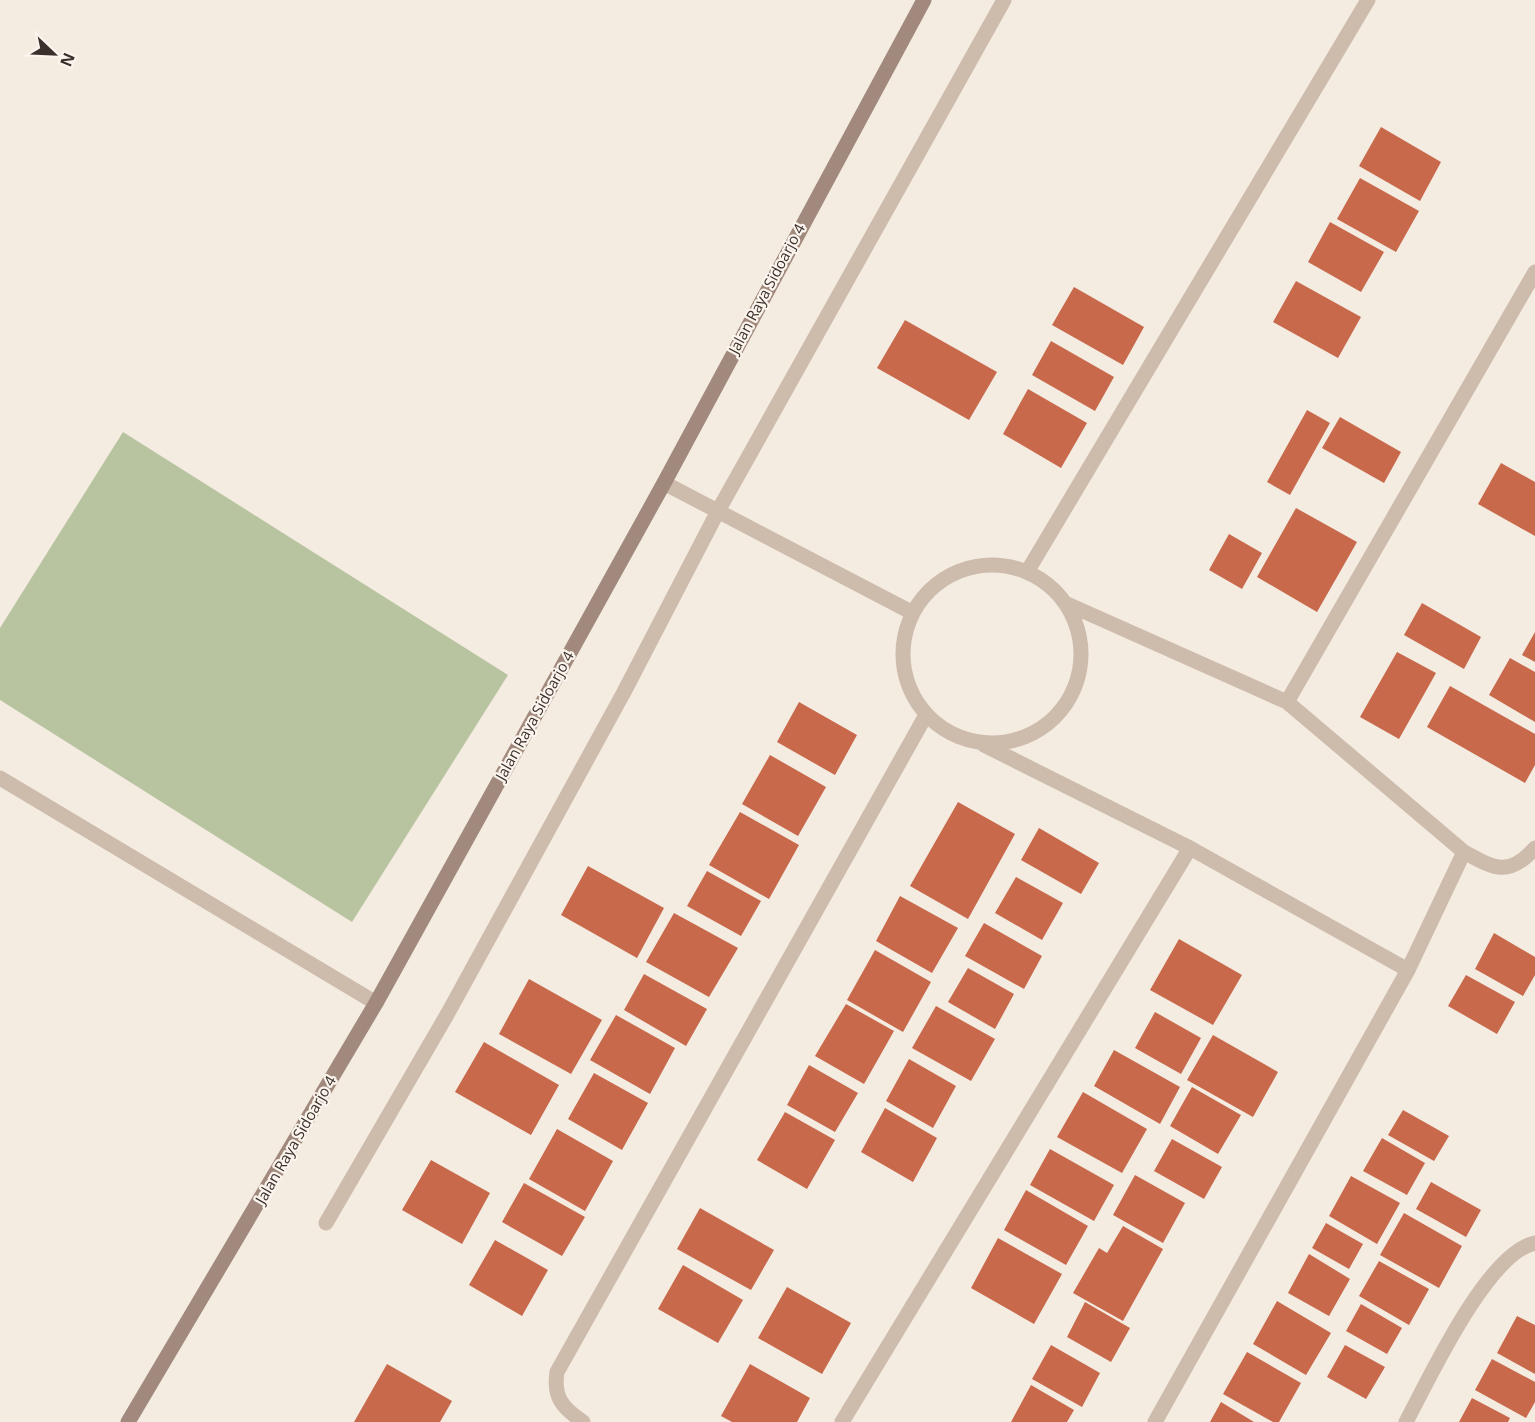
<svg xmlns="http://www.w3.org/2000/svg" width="1535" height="1422" viewBox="0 0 1535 1422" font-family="'Open Sans',sans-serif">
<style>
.green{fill:#b8c4a0}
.building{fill:#c8694b}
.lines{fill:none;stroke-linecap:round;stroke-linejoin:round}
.street{stroke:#cdbbac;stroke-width:15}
.secondary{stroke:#a18a7d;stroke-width:15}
.labels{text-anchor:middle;stroke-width:4.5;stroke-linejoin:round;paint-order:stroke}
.street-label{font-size:15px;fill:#3b302b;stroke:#fbf5ee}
</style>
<rect width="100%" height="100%" fill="#f4ebe1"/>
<!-- green -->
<path class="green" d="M 123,432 L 508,675 L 352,922 L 0,700 L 0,628 Z"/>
<!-- building -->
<path class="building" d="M 1381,127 L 1441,162 L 1420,201 L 1359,166 Z
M 1360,178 L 1419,211 L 1396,252 L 1337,219 Z
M 1330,222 L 1384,252 L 1361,292 L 1308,262 Z
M 1296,281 L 1361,317 L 1338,358 L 1273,322 Z
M 1074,287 L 1144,327 L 1123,365 L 1052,325 Z
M 905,320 L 997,372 L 969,420 L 877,368 Z
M 1051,341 L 1114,377 L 1095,411 L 1032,375 Z
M 1028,389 L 1087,423 L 1061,468 L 1003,434 Z
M 1307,410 L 1330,423 L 1290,495 L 1267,482 Z
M 1340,417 L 1401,452 L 1384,483 L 1322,448 Z
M 1501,463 L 1535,482 L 1535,536 L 1478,504 Z
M 1296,508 L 1357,542 L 1317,612 L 1257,577 Z
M 1229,534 L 1262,553 L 1242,589 L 1209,570 Z
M 1422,603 L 1481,637 L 1464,669 L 1404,635 Z
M 1535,632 L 1535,662 L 1522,655 Z
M 1397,652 L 1436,673 L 1399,739 L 1360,717 Z
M 1510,658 L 1535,672 L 1535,722 L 1489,695 Z
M 1450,686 L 1535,734 L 1535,765 L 1525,783 L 1427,727 Z
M 799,702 L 857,735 L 835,775 L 777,742 Z
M 770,755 L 826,787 L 798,836 L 742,804 Z
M 958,802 L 1015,834 L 968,919 L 910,886 Z
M 740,812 L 799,845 L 769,899 L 709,865 Z
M 1039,828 L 1099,863 L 1081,894 L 1021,860 Z
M 588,866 L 664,908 L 637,958 L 561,915 Z
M 707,871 L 761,901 L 741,936 L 687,906 Z
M 1016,877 L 1063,903 L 1042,940 L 995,913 Z
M 900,896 L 958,928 L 932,973 L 876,941 Z
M 674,913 L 738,948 L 709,997 L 646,962 Z
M 984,923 L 1042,956 L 1024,989 L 965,956 Z
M 1494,933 L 1535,957 L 1535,975 L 1523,996 L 1475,969 Z
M 1179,939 L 1242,975 L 1213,1025 L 1150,990 Z
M 875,950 L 931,982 L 903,1032 L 847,1000 Z
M 968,968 L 1014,994 L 995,1029 L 948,1002 Z
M 644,974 L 707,1009 L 686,1046 L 624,1010 Z
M 1466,975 L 1515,1002 L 1497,1034 L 1448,1006 Z
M 529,979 L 602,1020 L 571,1074 L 499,1034 Z
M 846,1004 L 894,1031 L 864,1084 L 815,1056 Z
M 936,1006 L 995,1039 L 971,1081 L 912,1048 Z
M 1155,1012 L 1201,1038 L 1181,1074 L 1135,1048 Z
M 616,1015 L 675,1048 L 650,1094 L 590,1060 Z
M 1213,1035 L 1278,1072 L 1253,1117 L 1187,1080 Z
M 484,1042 L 559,1085 L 531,1135 L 455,1092 Z
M 1114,1050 L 1180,1087 L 1160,1124 L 1094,1086 Z
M 909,1059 L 956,1086 L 933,1128 L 886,1101 Z
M 809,1065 L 858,1093 L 835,1132 L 787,1105 Z
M 594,1073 L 648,1103 L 622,1150 L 568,1119 Z
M 1192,1087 L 1241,1115 L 1218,1154 L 1170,1126 Z
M 1083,1092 L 1147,1129 L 1122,1173 L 1057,1137 Z
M 885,1108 L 937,1138 L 913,1182 L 861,1152 Z
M 1403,1110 L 1449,1136 L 1434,1161 L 1388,1135 Z
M 785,1112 L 835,1140 L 807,1189 L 757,1160 Z
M 557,1129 L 613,1161 L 585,1211 L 529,1179 Z
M 1382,1138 L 1425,1163 L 1407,1195 L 1363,1171 Z
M 1172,1139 L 1222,1167 L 1204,1199 L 1154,1171 Z
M 1050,1149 L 1114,1185 L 1094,1221 L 1030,1185 Z
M 431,1160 L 490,1193 L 462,1244 L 402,1210 Z
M 1135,1175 L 1185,1203 L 1163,1243 L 1113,1215 Z
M 1351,1176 L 1400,1203 L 1377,1244 L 1329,1216 Z
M 1431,1182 L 1481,1210 L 1466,1237 L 1416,1209 Z
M 524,1183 L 585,1217 L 562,1256 L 502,1222 Z
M 1026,1190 L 1088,1226 L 1066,1265 L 1004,1230 Z
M 700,1208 L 774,1250 L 751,1290 L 677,1249 Z
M 1404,1213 L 1462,1246 L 1439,1288 L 1380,1255 Z
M 1326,1223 L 1363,1244 L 1349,1269 L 1312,1248 Z
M 1123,1226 L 1163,1249 L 1123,1321 L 1073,1293 L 1099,1248 L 1107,1253 Z
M 998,1238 L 1062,1274 L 1034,1324 L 971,1288 Z
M 495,1240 L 548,1270 L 522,1316 L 469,1285 Z
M 1309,1254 L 1350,1279 L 1329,1316 L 1288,1293 Z
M 1379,1261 L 1429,1289 L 1409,1325 L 1359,1296 Z
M 683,1265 L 743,1300 L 718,1343 L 658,1309 Z
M 787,1287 L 851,1323 L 822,1374 L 758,1338 Z
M 1277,1301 L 1331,1333 L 1306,1375 L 1253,1344 Z
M 1085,1302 L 1130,1328 L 1111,1362 L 1067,1337 Z
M 1361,1304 L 1402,1328 L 1387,1354 L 1346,1331 Z
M 1517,1316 L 1535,1325 L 1535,1374 L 1497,1353 Z
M 1051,1345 L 1100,1373 L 1082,1407 L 1032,1379 Z
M 1345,1345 L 1385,1367 L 1366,1399 L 1327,1377 Z
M 1247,1352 L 1301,1383 L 1279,1422 L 1273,1422 L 1223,1394 Z
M 1492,1359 L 1535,1382 L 1535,1402 L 1526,1418 L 1475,1390 Z
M 387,1364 L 452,1401 L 440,1422 L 354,1422 Z
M 750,1364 L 810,1398 L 797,1422 L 732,1422 L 721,1416 Z
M 1031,1385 L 1074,1410 L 1067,1422 L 1011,1422 Z
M 1472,1398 L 1510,1418 L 1508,1422 L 1459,1422 Z
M 1221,1402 L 1254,1422 L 1210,1422 Z"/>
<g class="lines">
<!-- street -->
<path class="street" d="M 664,483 L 913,613
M903 654a89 89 0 1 1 178 0a89 89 0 1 1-178 0Z
M 1027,572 L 1368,0
M 1065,603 L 1287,702 L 1464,852 C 1495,869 1509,877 1535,848
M 1287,702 L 1535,272
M 984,745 L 1190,848 L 1408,970
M 0,778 L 376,1003
M 326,1223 L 448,1013 L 624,692 L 718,511 L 1004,0
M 583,1422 C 563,1408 553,1398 557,1372 L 926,715
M 842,1422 L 1190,848
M 1155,1422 L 1408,970 L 1464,852
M 1406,1422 C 1429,1379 1487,1253 1535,1243"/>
<!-- secondary -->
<path class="secondary" d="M 128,1422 L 376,1003 L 664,483 L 924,0"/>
</g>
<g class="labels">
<!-- street labels -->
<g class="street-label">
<text transform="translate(767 289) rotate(-62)" y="5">Jalan Raya Sidoarjo 4</text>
<text transform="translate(535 716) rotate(-61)" y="5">Jalan Raya Sidoarjo 4</text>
<text transform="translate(296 1140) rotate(-60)" y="5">Jalan Raya Sidoarjo 4</text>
</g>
</g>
<!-- north arrow -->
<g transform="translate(54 54) rotate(113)" stroke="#fbf5ee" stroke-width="4.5" paint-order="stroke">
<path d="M0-4.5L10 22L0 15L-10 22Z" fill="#3b302b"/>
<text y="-9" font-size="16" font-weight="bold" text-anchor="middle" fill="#3b302b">N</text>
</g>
</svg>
